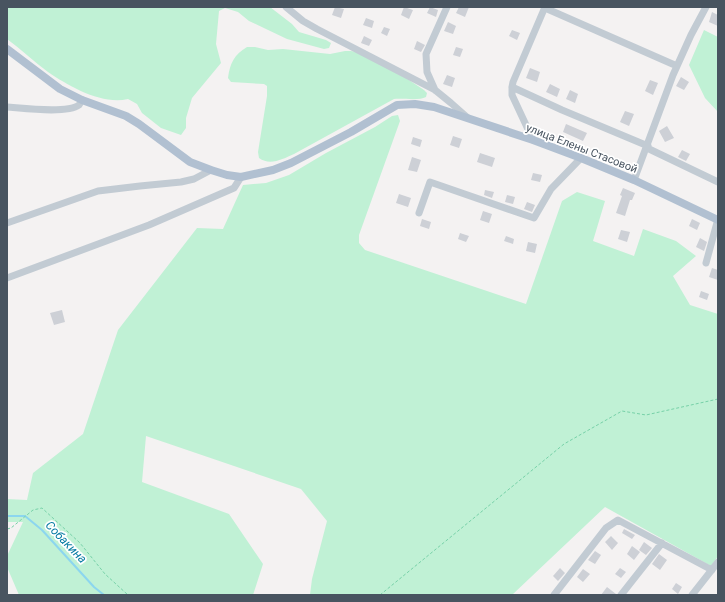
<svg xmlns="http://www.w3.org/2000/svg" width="725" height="602" viewBox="0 0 725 602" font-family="Roboto,sans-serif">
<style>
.green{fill:#c0f1d5}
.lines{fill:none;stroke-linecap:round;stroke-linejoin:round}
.stream{stroke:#8cd6ef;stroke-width:2}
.building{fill:#cdd0d6}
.path{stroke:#77d1a8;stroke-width:1;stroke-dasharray:3 2;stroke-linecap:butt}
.minor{stroke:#c2cbd3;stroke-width:7}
.major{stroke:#b1c0d1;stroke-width:8}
.labels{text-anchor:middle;stroke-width:3.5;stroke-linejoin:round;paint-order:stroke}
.street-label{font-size:11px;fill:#485460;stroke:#fff}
.water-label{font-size:12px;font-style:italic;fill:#097ca4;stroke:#fff}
</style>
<rect width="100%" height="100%" fill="#f4f2f2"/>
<!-- green -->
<path class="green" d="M 7,7 L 270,7 L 292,24 L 299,32 L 326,40 L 331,43 L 329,48 L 324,49 L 287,39 L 266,29 L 249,21 L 238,12 L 225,8 L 219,11 L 216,44 L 221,63 L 192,98 L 186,118 L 186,128 L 181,135 L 161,128 L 142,113 L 137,104 L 128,99 C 102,105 70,87 48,72 C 34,62 21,49 7,39 Z
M 704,30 L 718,37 L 718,112 L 705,98 L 689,65 Z
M 247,47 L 255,47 L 268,50 L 283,49 L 330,54 L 345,51 L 351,51 L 356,52 L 406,78 L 424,90 L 427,93 L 426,97 C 419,101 403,98 394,99 L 294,154 C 283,159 270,166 259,158 L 258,152 L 267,96 L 267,86 L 264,84 L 231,82 L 228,78 C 230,63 234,55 247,47 Z
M 398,115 L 400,121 L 359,235 L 359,243 L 365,250 L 526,304 L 562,201 L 577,192 L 605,201 L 593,241 L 634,256 L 643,229 L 676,241 L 696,256 L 673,276 L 690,305 L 718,314 L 718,556 L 711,566 L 605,507 L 512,595 L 310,595 L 312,579 L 327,521 L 301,489 L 146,436 L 142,482 L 229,514 L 263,564 L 253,595 L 19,595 L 7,567 L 7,556 L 23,522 L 7,522 L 7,499 L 27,500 L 33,473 L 83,434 L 118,330 L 197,228 L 223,229 L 243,185 L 266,183 L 289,175 L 326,153 L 375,127 L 392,116 Z"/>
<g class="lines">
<!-- stream -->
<path class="stream" d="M 7,516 L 25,516 L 42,530 L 94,587 L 104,595"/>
</g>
<!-- building -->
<path class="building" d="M 335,7 L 344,9 L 341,18 L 332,15 Z
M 404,7 L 413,10 L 409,19 L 401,15 Z
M 430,7 L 438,10 L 436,17 L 427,13 Z
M 459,7 L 469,7 L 465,17 L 456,13 Z
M 712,12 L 718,15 L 718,26 L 709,22 Z
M 366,18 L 374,21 L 372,28 L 363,25 Z
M 448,22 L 456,26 L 453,34 L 444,31 Z
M 384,27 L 390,29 L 387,36 L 381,33 Z
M 512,30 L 520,33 L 517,40 L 509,36 Z
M 364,36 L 372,40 L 369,46 L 361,43 Z
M 417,41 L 425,45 L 421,52 L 414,49 Z
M 456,47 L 463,49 L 460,57 L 453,55 Z
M 530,68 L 540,72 L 537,82 L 526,78 Z
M 447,75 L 455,78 L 452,87 L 443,84 Z
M 681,77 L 689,82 L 684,90 L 676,86 Z
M 650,80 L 658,83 L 653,95 L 645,91 Z
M 550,84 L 560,89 L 557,97 L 546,92 Z
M 570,90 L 578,94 L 575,103 L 566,99 Z
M 625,111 L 634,114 L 629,126 L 620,122 Z
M 566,124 L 587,133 L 583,141 L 563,132 Z
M 667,126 L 674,138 L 665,142 L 659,131 Z
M 453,136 L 462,139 L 459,148 L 450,145 Z
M 413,137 L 422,140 L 420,147 L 411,144 Z
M 682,150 L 690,154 L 686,161 L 678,157 Z
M 480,153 L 495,158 L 492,167 L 477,162 Z
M 412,157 L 421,160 L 417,172 L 408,170 Z
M 533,173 L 542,175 L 540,182 L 531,180 Z
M 623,188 L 635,193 L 632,200 L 630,200 L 625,216 L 616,213 L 622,196 L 620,195 Z
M 485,190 L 494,192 L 492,198 L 484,195 Z
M 399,194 L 411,198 L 408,207 L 396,203 Z
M 507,195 L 515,197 L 513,204 L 505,202 Z
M 527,202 L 535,205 L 532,212 L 524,209 Z
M 483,211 L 492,214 L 489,223 L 480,220 Z
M 422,219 L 431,222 L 429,229 L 420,226 Z
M 692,219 L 700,223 L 697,230 L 689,226 Z
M 621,230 L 630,232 L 627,242 L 618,239 Z
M 460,233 L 469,236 L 466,242 L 458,239 Z
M 506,236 L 514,239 L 513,244 L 504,241 Z
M 700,238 L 707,242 L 704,251 L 696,247 Z
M 528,242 L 537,244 L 535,253 L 526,251 Z
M 712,268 L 718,270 L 718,280 L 709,277 Z
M 701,291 L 709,294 L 707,300 L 699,297 Z
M 62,310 L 65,322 L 54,325 L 50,313 Z
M 624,529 L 635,535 L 632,539 L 622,533 Z
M 611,536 L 618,543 L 612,550 L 605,542 Z
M 644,542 L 652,548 L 646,555 L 639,550 Z
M 632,546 L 640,552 L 634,560 L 627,554 Z
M 595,551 L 601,555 L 595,564 L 588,560 Z
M 659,554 L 667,560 L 660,570 L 652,564 Z
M 560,568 L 565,573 L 558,581 L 553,576 Z
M 620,568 L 626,572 L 621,578 L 615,574 Z
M 583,569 L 590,574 L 583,582 L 577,577 Z
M 676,583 L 682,587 L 678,594 L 672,589 Z
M 607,587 L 616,594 L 616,595 L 601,595 Z"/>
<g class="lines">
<!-- path -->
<path class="path" d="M 7,529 L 11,528 L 33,510 L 42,508 L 80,543 L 105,574 L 128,595
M 380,595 L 564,444 L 622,411 L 646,415 L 718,399"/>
<!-- minor -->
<path class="minor" d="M 286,7 L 303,21 L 317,29 L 435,90 L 451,103 L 468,118
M 545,8 L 677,66
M 512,87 L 562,110 L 648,146
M 435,90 L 427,72 L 426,54 L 447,7
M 7,107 C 22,108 67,114 79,105 C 80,104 81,101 82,100
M 533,140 L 512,95 L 512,87 L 513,82 L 545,7
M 647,148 L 718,182
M 634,180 L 673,75 L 691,35 L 706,7
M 419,213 L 430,182 L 534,218 L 551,189 L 581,158
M 7,223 L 98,191 L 140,186 L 181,182 L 194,179 L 211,170
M 706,263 L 718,219
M 7,278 L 149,225 L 234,188 L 241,177
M 554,595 L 606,528 L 618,520 L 712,570
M 621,595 L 662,543
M 692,595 L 718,562"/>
<!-- major -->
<path class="major" d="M 7,49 L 60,89 L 82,100 L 126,116 L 139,124 L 190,162 L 211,170 L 227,175 L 241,177 L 273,170 L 291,163 L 351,132 L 397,105 L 415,104 L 434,107 L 533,140 L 581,158 L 634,180 L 718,220"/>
</g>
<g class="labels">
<!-- street labels -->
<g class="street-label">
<text transform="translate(582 148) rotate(21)" y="4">улица Елены Стасовой</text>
</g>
<!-- water labels -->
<g class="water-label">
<text transform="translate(66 542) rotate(46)" y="4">Собакина</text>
</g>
</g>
<!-- border -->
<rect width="725" height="602" fill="none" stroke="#485460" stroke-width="16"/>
</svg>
